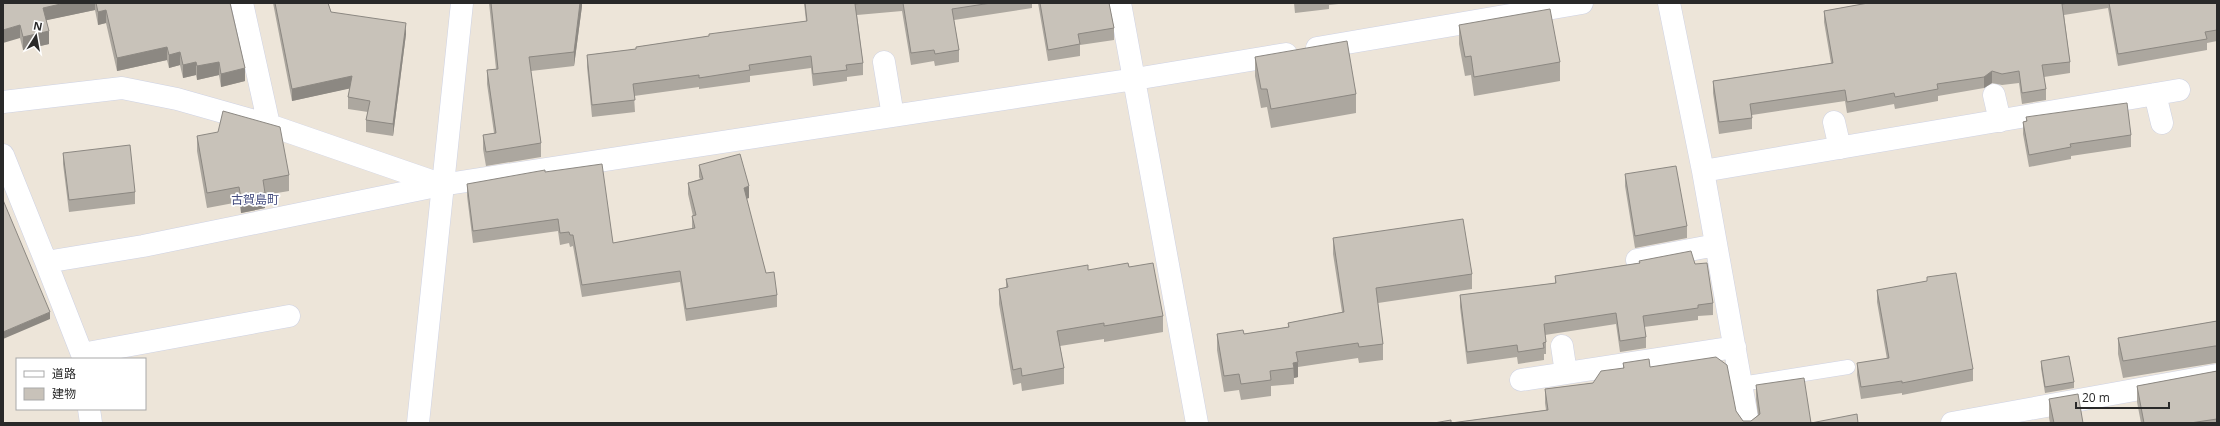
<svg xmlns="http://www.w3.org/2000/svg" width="2220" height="426" viewBox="0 0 2220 426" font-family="'Open Sans','Noto Sans JP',sans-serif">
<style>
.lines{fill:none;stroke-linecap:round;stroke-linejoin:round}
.service-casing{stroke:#ced2e4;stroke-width:15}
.minor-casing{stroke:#ced2e4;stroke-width:23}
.tertiary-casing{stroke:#ced2e4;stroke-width:23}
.service{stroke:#fff;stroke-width:14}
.minor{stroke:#fff;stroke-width:22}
.tertiary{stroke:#fff;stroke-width:22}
.wall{fill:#aca79f}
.shaded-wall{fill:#8c8882}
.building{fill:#c8c2b9;stroke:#8c8882}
.labels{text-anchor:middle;stroke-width:3.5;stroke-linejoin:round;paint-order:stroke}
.quarter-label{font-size:12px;fill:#454d7f;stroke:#fff}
</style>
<rect width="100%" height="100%" fill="#ede5d9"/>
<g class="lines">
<defs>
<path id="service" d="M 1741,384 L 1848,367"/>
<path id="minor" d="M 242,3 L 269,125
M 1120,3 L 1197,423
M 1669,3 L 1703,171 L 1748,423
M 1317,48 L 1582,3
M 884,62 L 893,116
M 2155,94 L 2162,123
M 1994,95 L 2000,121
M 3,102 L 122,88 L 177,99 L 269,125 L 440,184
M 1834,122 L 1840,148
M 3,155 L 46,262 L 143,246 L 441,185 L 1135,79 L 1286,54
M 1703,171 L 2179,90
M 1637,260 L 1716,245
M 46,262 L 82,354 L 289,316
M 1562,346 L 1566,373
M 1521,380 L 1735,347
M 89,409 L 91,423
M 1952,423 L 2217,375"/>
<path id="tertiary" d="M 418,423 L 462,3"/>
</defs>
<!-- service casing -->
<use href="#service" class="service-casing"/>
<!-- minor casing -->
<use href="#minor" class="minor-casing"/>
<!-- tertiary casing -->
<use href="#tertiary" class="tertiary-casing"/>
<!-- service -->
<use href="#service" class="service"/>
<!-- minor -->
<use href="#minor" class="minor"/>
<!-- tertiary -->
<use href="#tertiary" class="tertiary"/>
</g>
<!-- wall -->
<path class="wall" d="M 3,3 L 230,3 L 245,81 L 221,87 L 219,75 L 197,80 L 196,75 L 183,78 L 180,65 L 169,68 L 167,60 L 117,71 L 106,23 L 98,25 L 95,10 L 46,20 L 49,44 L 23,50 L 20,38 Z
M 273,3 L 328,3 L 331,12 L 406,34 L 393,136 L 366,132 L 366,120 L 368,112 L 348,109 L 348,97 L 350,88 L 292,101 Z
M 489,3 L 582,3 L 582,6 L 574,66 L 531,71 L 541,143 L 541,157 L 486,166 L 483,149 L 483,135 L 494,133 L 487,84 L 487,70 L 496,69 Z
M 804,3 L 1032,3 L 1032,8 L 954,20 L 959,50 L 959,62 L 935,66 L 934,61 L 911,65 L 902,11 L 857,15 L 863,63 L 863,75 L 847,77 L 847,81 L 813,86 L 811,68 L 750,76 L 750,82 L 699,89 L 699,87 L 634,96 L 635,112 L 592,117 L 587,67 L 587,55 L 636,49 L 636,47 L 709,36 L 806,21 Z
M 1038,3 L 1109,3 L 1114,28 L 1114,40 L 1080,45 L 1080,56 L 1048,61 Z
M 1294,3 L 1348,3 L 1329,5 L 1329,9 L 1295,13 Z
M 1868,3 L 2217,3 L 2217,41 L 2207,43 L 2207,50 L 2118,66 L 2108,8 L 2064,15 L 2070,62 L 2070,73 L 2044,77 L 2046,89 L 2046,100 L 2022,104 L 2019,83 L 2002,85 L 1992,83 L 1984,88 L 1938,96 L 1938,101 L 1895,109 L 1894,104 L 1847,113 L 1845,101 L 1752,115 L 1752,129 L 1719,134 L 1713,93 L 1713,81 L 1831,63 L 1824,22 L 1824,11 Z
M 1459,25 L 1560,62 L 1560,81 L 1474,96 L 1471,75 L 1465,76 L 1459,44 Z
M 1255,57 L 1356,94 L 1356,113 L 1271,128 L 1267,107 L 1261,108 L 1255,76 Z
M 2026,117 L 2131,135 L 2131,147 L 2071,156 L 2071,159 L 2029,167 L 2023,134 L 2023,122 L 2026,121 Z
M 197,136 L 289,175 L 289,191 L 265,195 L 265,208 L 241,213 L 239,202 L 207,208 L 197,151 Z
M 63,153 L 135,192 L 135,204 L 69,212 L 63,164 Z
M 699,165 L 749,198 L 746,199 L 766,273 L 777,295 L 777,307 L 686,321 L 680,282 L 582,297 L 573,246 L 570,247 L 569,243 L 560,245 L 558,231 L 473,243 L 467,196 L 467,184 L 545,172 L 613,243 L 692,229 L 692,216 L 693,216 L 688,194 L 688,183 L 700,179 L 699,177 Z
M 1625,174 L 1687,226 L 1687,238 L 1635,248 L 1625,186 Z
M 1333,238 L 1472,274 L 1472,289 L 1378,303 L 1383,344 L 1383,360 L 1359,363 L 1358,358 L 1298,367 L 1298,377 L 1294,378 L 1294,384 L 1271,386 L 1271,396 L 1241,400 L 1239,390 L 1224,392 L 1217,350 L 1217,334 L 1244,334 L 1288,327 L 1288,323 L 1342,312 L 1333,254 Z
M 1639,261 L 1695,264 L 1713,303 L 1713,315 L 1698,316 L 1698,320 L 1644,327 L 1646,337 L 1646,348 L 1620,352 L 1616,324 L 1545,335 L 1546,342 L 1546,354 L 1544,354 L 1544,360 L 1518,364 L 1517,357 L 1467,364 L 1460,307 L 1460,295 L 1555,283 L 1555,276 L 1639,263 Z
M 1129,267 L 1163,316 L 1163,332 L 1104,342 L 1104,339 L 1060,346 L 1064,368 L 1064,384 L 1022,391 L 1021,383 L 1013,385 L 999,304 L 999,289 L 1006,288 L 1006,279 L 1088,270 Z
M 1927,277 L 1973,369 L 1973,381 L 1902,395 L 1902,393 L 1861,399 L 1857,375 L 1857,363 L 1887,359 L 1877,302 L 1877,290 L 1927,281 Z
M 2217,321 L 2217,363 L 2215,363 L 2123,378 L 2118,354 L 2118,338 Z
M 2041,361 L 2074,382 L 2074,388 L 2045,393 L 2041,368 Z
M 1623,363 L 1650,367 L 1736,411 L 1743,421 L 1751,421 L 1758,415 L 1756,399 L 1756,385 L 1811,423 L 1451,423 L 1546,410 L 1545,403 L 1545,389 L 1593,383 L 1623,368 Z
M 2217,371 L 2217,423 L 2141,423 L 2137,402 L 2137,386 Z
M 2049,399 L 2083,423 L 2050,423 L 2049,418 Z"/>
<!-- shaded-wall -->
<path class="shaded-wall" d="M 65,3 L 95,3 L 95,10 L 43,21 L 43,8 Z
M 580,3 L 582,3 L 582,6 L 574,66 L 574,52 Z
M 106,10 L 106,23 L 98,25 L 98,12 Z
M 406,23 L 406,34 L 393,136 L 393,124 Z
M 20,25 L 20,38 L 3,43 L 3,30 Z
M 49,31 L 49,44 L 23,50 L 23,37 Z
M 167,47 L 167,60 L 117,71 L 117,58 Z
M 180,52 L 180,65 L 169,68 L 169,55 Z
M 196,62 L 196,75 L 183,78 L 183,65 Z
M 219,62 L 219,75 L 197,80 L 197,66 Z
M 245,68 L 245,81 L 221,87 L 221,74 Z
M 1992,71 L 1992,83 L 1984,88 L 1984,77 Z
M 352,76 L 352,88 L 292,101 L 292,89 Z
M 749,186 L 749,198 L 744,199 L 744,188 Z
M 265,193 L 265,208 L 241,213 L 241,198 Z
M 50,312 L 50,319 L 3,339 L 3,332 Z
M 1298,362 L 1298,377 L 1294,378 L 1293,363 Z"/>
<!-- building -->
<path class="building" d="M 3,3 L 65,3 L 43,8 L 49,31 L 23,37 L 20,25 L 3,30 Z
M 96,3 L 230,3 L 245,68 L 221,74 L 219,62 L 197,66 L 196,62 L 183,65 L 180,52 L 169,55 L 167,47 L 117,58 L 106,10 L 98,12 Z
M 275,3 L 328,3 L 331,12 L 406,23 L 393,124 L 366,120 L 370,101 L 348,97 L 352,76 L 292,89 Z
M 491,3 L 580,3 L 574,52 L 529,57 L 541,143 L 486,152 L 483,135 L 496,133 L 487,70 L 498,69 Z
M 805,3 L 863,3 L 855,4 L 863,63 L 846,65 L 847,70 L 813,74 L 811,56 L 749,65 L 750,70 L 699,78 L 699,75 L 633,84 L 635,100 L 592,105 L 587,55 L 636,49 L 636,47 L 709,36 L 709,34 L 807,21 Z
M 903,3 L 991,3 L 952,9 L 959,50 L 935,54 L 934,50 L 911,53 Z
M 1040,3 L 1109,3 L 1114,28 L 1078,34 L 1080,44 L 1048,50 Z
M 1868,3 L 2069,3 L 2062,4 L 2070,62 L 2042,65 L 2046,89 L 2022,93 L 2019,71 L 2002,74 L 1992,71 L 1984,77 L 1937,84 L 1938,89 L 1895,97 L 1894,93 L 1847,102 L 1845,90 L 1750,104 L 1752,118 L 1719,122 L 1713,81 L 1833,63 L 1824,11 Z
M 2109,3 L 2217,3 L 2217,30 L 2205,32 L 2207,39 L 2118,54 Z
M 1550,9 L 1560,62 L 1474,77 L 1471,56 L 1465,57 L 1459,25 Z
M 1347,41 L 1356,94 L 1271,109 L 1267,89 L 1261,89 L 1255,57 Z
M 2127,103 L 2131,135 L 2070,144 L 2071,147 L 2029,155 L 2023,122 L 2027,121 L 2026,117 Z
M 223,111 L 280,127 L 289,175 L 263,180 L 265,193 L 241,198 L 239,187 L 207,193 L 197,136 L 218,132 Z
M 130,145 L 135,192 L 69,200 L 63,153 Z
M 740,154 L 749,186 L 744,188 L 766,273 L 774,272 L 777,295 L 686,309 L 680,271 L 582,285 L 573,235 L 570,235 L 569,232 L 560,233 L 558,219 L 473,231 L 467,184 L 545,170 L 545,172 L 602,164 L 613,243 L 695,228 L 692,216 L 696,215 L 688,183 L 703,179 L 699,165 Z
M 1676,166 L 1687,226 L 1635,236 L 1625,174 Z
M 3,200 L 50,312 L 3,332 Z
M 1463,219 L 1472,274 L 1376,288 L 1383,344 L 1359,347 L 1358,343 L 1296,352 L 1298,362 L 1293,363 L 1294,368 L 1270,371 L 1271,380 L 1241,384 L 1239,374 L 1224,376 L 1217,334 L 1243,330 L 1244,334 L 1289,327 L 1288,323 L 1344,312 L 1333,238 Z
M 1691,251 L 1695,264 L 1707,263 L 1713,303 L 1698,305 L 1698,308 L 1643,316 L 1646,337 L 1620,341 L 1616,313 L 1544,324 L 1546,342 L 1543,343 L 1544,348 L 1518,352 L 1517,345 L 1467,352 L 1460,295 L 1556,283 L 1555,276 L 1640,263 L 1639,261 Z
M 1128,263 L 1129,267 L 1153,263 L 1163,316 L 1104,326 L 1104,323 L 1057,331 L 1064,368 L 1022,376 L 1021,368 L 1013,370 L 999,289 L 1008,287 L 1006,279 L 1088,265 L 1088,270 Z
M 1956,273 L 1973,369 L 1902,383 L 1902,381 L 1861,387 L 1857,363 L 1889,358 L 1877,290 L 1927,281 L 1927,277 Z
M 2217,321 L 2217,346 L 2215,346 L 2123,361 L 2118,338 Z
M 2069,356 L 2074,382 L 2045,387 L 2041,361 Z
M 1716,357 L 1727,365 L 1736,411 L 1743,421 L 1751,421 L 1760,414 L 1756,385 L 1804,378 L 1811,423 L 1434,423 L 1451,420 L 1451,423 L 1548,410 L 1545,389 L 1593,383 L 1601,371 L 1624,368 L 1623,363 L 1649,359 L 1650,367 Z
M 2217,371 L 2217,419 L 2190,423 L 2144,423 L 2137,386 Z
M 2078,394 L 2083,423 L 2054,423 L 2049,399 Z
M 1857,414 L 1858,423 L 1811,423 Z"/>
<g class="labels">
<!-- quarter labels -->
<g class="quarter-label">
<text x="255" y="204">古賀島町</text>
</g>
</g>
<!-- border -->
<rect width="2220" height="426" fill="none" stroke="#292929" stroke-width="8"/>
<!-- legend -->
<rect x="16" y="358" width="130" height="52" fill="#ffffff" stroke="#a9a9a9"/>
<rect x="24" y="371" width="20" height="6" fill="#ffffff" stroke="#a9a9a9"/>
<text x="52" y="378" font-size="12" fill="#292929">道路</text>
<rect x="24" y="388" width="20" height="12" fill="#c8c2b9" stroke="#a9a9a9"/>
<text x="52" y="398" font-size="12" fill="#292929">建物</text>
<!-- north arrow -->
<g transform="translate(36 36) rotate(11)" stroke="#ffffff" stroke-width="3" paint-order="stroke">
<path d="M0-3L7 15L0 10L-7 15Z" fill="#292929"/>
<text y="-6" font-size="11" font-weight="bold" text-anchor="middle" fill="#292929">N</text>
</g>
<!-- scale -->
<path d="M2076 402v6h93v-6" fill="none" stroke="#292929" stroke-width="2"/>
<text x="2082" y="402" font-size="12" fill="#292929" stroke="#ffffff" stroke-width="3" paint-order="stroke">20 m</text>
</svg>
